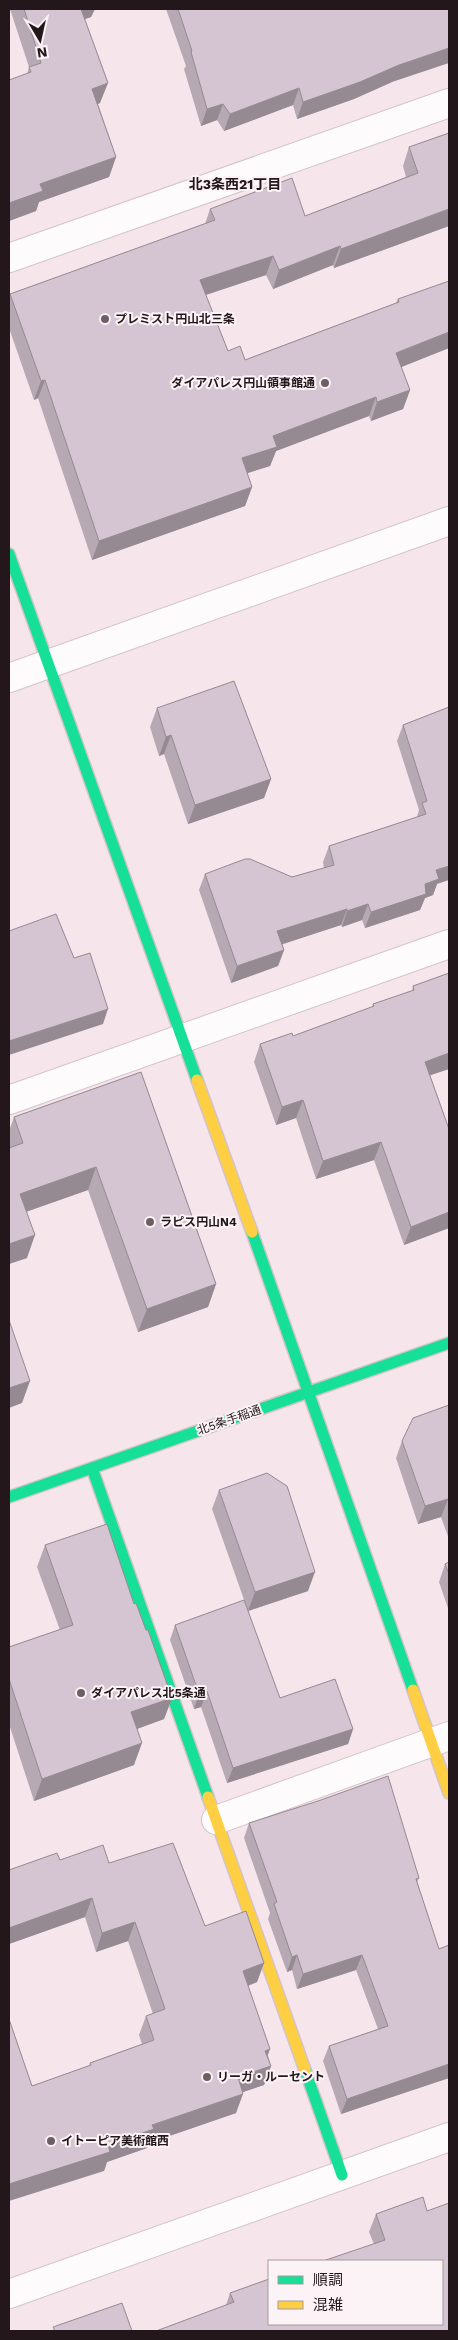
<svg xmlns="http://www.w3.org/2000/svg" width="458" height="2340" viewBox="0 0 458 2340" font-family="'Work Sans','Noto Sans JP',sans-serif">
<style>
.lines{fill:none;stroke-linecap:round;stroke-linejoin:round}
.street-casing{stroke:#d2c4c8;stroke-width:30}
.fast-casing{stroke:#d2c4c8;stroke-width:14}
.slow-casing{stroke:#d2c4c8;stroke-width:14}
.street{stroke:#fefbfc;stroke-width:28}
.fast{stroke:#16e098;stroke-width:11}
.slow{stroke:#ffcf43;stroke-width:11}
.wall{fill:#b7a9b4}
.shaded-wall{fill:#958992}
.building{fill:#d5c4d1;stroke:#958992}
.poi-dot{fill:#6e5f64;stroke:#fbf3f6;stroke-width:2}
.labels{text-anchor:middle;stroke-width:4;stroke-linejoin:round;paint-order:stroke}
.poi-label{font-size:12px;font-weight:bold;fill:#24171b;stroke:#fbf3f6;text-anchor:start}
.street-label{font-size:12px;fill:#24171b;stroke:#fbf3f6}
.neighbourhood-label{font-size:14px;font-weight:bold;fill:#24171b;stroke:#fbf3f6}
</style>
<rect width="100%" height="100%" fill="#f6e6eb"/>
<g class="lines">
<defs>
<path id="street" d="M 9,258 L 449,103
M 9,678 L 449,521
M 9,1100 L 449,944
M 216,1820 L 449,1736
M 9,2294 L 449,2137"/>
<path id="fast" d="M 9,554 L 197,1080
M 252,1232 L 413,1690
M 92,1468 L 208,1797
M 9,1497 L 449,1343
M 305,2070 L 342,2175"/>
<path id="slow" d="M 197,1080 L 252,1232
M 413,1690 L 449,1793
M 208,1797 L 305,2070"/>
</defs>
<!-- street casing -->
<use href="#street" class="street-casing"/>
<!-- fast casing -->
<use href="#fast" class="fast-casing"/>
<!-- slow casing -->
<use href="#slow" class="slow-casing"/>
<!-- street -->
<use href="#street" class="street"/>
<!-- fast -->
<use href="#fast" class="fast"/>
<!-- slow -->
<use href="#slow" class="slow"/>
</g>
<!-- wall -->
<path class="wall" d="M 10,9 L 95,9 L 91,17 L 84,19 L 100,103 L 98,104 L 116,157 L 109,177 L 39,202 L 36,211 L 9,221 L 9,80 L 27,74 L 29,67 Z
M 166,9 L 449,9 L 392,82 L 354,99 L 297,119 L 293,105 L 224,131 L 217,120 L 201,126 L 184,69 L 186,66 Z
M 449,133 L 449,226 L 334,268 L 333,265 L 273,289 L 266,275 L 206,295 L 228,351 L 245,360 L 396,303 L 398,299 L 449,348 L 401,367 L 410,390 L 403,409 L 371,421 L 369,416 L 276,451 L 270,466 L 247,473 L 252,487 L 245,506 L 92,560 L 38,398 L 34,400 L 9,328 L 9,297 L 10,294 L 205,224 L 210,209 L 305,216 L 406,177 L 403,166 L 409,147 Z
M 449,707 L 437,884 L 433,895 L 425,898 L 420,910 L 365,928 L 362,920 L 342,927 L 341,925 L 282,944 L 284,950 L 278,966 L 231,983 L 199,890 L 205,874 L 292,877 L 324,868 L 323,862 L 329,846 L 417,817 L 419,810 L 397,741 L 403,725 Z
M 157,708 L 271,779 L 264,798 L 188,824 L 164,754 L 159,756 L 150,727 Z
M 449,973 L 449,1069 L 430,1075 L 449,1129 L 449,1228 L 404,1245 L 374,1160 L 316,1179 L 296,1118 L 276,1125 L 254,1062 L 260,1044 L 293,1036 L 372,1007 L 373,1004 L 412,991 L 413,986 Z
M 141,1072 L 216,1284 L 208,1307 L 138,1332 L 88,1190 L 26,1212 L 27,1258 L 9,1264 L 9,1131 L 14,1117 Z
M 449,1405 L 449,1539 L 441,1517 L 418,1524 L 396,1458 L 402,1441 Z
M 219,1490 L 308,1591 L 248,1611 L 212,1509 Z
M 45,1545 L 134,1604 L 146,1630 L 172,1698 L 164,1719 L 137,1729 L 134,1765 L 34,1801 L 9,1724 L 9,1647 L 60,1630 L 37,1567 Z
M 449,1562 L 449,1611 L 439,1582 L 445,1564 Z
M 175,1625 L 280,1698 L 353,1729 L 348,1744 L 227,1783 L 201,1707 L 194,1709 L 170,1640 Z
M 249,1823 L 419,1878 L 417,1882 L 439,1949 L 449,1946 L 449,2078 L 341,2114 L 323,2061 L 329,2046 L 378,2029 L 356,1970 L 297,1989 L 292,1970 L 287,1972 L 268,1919 L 270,1913 L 244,1838 Z
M 60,1860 L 109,1863 L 264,1963 L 257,1982 L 248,1986 L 271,2066 L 264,2085 L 242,2092 L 236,2113 L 149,2143 L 147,2148 L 107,2162 L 104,2171 L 32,2086 L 89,2066 L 90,2063 L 142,2044 L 139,2035 L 146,2016 L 153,2014 L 128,1941 L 96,1952 L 85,1917 L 9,1944 L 9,1870 Z
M 427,2211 L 449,2331 L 226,2305 L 230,2293 L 374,2244 L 369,2232 L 376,2214 Z"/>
<!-- shaded-wall -->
<path class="shaded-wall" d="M 77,9 L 95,9 L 91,17 L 71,24 Z
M 449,48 L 449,63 L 392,82 L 354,99 L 297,119 L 303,102 L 399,65 Z
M 108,83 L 100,103 L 85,109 L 92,89 Z
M 299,88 L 293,105 L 224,131 L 230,114 Z
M 223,104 L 217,120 L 201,126 L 207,109 Z
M 116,157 L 109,177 L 39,202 L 36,211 L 9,221 L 9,203 L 40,184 Z
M 449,209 L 449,226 L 334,268 L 341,249 Z
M 340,246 L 333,265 L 273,289 L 279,270 Z
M 273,256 L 266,275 L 193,299 L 200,280 Z
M 449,332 L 449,348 L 389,372 L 396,353 Z
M 45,380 L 38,398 L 34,400 L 41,381 Z
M 410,390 L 403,409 L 371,421 L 377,402 Z
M 376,397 L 369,416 L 276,451 L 270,466 L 235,477 L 242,458 L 273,436 Z
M 252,487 L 245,506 L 92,560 L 99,541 Z
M 171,735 L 164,754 L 159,756 L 166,737 Z
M 271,779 L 264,798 L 188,824 L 195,805 Z
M 449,866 L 449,880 L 437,884 L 433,895 L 425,898 L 420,910 L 365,928 L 371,912 L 436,870 Z
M 368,904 L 362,920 L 342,927 L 347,911 Z
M 347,909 L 341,925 L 271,948 L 277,931 Z
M 284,950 L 278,966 L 231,983 L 237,966 Z
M 108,1009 L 103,1024 L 9,1055 L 9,1041 Z
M 449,1053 L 449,1069 L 419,1079 L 425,1062 Z
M 303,1100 L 296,1118 L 276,1125 L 282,1107 Z
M 381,1142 L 374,1160 L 316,1179 L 323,1161 Z
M 96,1167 L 88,1190 L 11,1217 L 20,1194 Z
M 449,1212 L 449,1228 L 404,1245 L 411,1227 Z
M 35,1235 L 27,1258 L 9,1264 L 9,1244 Z
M 216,1284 L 208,1307 L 138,1332 L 147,1309 Z
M 30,1381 L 22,1403 L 9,1408 L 9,1388 Z
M 448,1499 L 441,1517 L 418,1524 L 425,1506 Z
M 315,1572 L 308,1591 L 248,1611 L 255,1592 Z
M 207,1691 L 201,1707 L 194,1709 L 199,1694 Z
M 172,1698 L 164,1719 L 123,1734 L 131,1712 Z
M 353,1729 L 348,1744 L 227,1783 L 233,1768 Z
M 142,1743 L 134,1765 L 34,1801 L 42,1779 Z
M 92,1898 L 85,1917 L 9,1944 L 9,1928 Z
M 135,1922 L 128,1941 L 96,1952 L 102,1933 Z
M 297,1955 L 292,1970 L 287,1972 L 292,1957 Z
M 362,1955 L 356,1970 L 297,1989 L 303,1974 Z
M 264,1963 L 257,1982 L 236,1990 L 243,1971 Z
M 270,2049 L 263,2068 L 265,2051 Z
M 449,2064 L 449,2078 L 341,2114 L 347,2099 Z
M 271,2066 L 264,2085 L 231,2096 L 238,2077 Z
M 243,2094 L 236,2113 L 149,2143 L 147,2148 L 107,2162 L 104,2171 L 9,2201 L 9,2184 L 108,2145 L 152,2125 Z"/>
<!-- building -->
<path class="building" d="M 24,9 L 81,9 L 108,83 L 92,89 L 116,157 L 40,184 L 43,191 L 9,203 L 9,80 L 31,72 L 29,67 L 41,63 Z
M 178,9 L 449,9 L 449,48 L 399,65 L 360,82 L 303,102 L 299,88 L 230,114 L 223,104 L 207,109 L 191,52 L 192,51 Z
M 449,133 L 449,209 L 341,249 L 340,246 L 279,270 L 273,256 L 200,280 L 228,351 L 240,346 L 245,360 L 399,302 L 398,299 L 449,281 L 449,332 L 396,353 L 410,390 L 377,402 L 376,397 L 273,436 L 277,447 L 242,458 L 252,487 L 99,541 L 45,380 L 41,381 L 10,294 L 215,220 L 210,209 L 292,178 L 305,216 L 418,173 L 409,147 Z
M 234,681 L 271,779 L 195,805 L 171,735 L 166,737 L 157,708 Z
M 449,707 L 449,866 L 436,870 L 439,879 L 425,884 L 426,894 L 371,912 L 368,904 L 347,911 L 347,909 L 277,931 L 284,950 L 237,966 L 205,874 L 245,859 L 250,859 L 292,877 L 334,865 L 329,846 L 426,814 L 422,803 L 427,801 L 403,725 Z
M 56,914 L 74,958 L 90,953 L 108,1009 L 9,1041 L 9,931 Z
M 449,973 L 449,1053 L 425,1062 L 449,1129 L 449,1212 L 411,1227 L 381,1142 L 323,1161 L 303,1100 L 282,1107 L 260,1044 L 292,1033 L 293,1036 L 374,1006 L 373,1004 L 414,990 L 413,986 Z
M 141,1072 L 216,1284 L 147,1309 L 96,1167 L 20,1194 L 35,1235 L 9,1244 L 9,1148 L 23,1143 L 14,1117 Z
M 9,1320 L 30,1381 L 9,1388 Z
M 449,1405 L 449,1503 L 448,1499 L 425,1506 L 402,1441 L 413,1418 Z
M 267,1473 L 287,1486 L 315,1572 L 255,1592 L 219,1490 Z
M 107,1524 L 134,1604 L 136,1603 L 146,1630 L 148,1630 L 172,1698 L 131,1712 L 142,1743 L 42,1779 L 9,1679 L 9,1647 L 73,1625 L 45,1545 Z
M 449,1562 L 449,1574 L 445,1564 Z
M 244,1600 L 280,1698 L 335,1679 L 353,1729 L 233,1768 L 207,1691 L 199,1694 L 175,1625 Z
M 388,1776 L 419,1878 L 416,1879 L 439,1949 L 449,1945 L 449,2064 L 347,2099 L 329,2046 L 388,2026 L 362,1955 L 303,1974 L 297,1955 L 292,1957 L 274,1904 L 277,1902 L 249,1823 L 318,1801 Z
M 173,1843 L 205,1926 L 246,1911 L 264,1963 L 243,1971 L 270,2049 L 265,2051 L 271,2066 L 238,2077 L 243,2094 L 152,2125 L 154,2129 L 108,2145 L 110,2152 L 9,2184 L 9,2019 L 32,2086 L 91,2065 L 90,2063 L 154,2040 L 146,2016 L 165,2009 L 135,1922 L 102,1933 L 92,1898 L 9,1928 L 9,1870 L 57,1853 L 60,1860 L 103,1845 L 109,1863 Z
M 423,2197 L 427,2211 L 449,2203 L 449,2331 L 156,2331 L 234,2302 L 230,2293 L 269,2279 L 269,2324 L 442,2324 L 442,2261 L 323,2261 L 385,2240 L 376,2214 Z
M 122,2303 L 132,2331 L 55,2331 L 53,2327 Z"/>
<!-- markers -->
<g class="poi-dot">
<circle cx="105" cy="319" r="5"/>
<circle cx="325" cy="383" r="5"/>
<circle cx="150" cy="1222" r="5"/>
<circle cx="81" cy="1693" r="5"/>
<circle cx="207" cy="2077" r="5"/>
<circle cx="51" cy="2141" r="5"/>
</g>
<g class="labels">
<!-- poi labels -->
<g class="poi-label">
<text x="115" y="323">プレミスト円山北三条</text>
<text x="315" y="387" text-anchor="end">ダイアパレス円山領事館通</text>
<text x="160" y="1226">ラピス円山N4</text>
<text x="91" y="1697">ダイアパレス北5条通</text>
<text x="217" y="2081">リーガ・ルーセント</text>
<text x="61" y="2145">イトーピア美術館西</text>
</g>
<!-- street labels -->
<g class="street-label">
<text transform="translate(229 1420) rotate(-19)" y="4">北5条手稲通</text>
</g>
<!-- neighbourhood labels -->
<g class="neighbourhood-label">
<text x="235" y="189">北3条西21丁目</text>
</g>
</g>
<!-- border -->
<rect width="458" height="2340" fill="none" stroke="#24171b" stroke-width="20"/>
<!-- legend -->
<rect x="268" y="2260" width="175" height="65" fill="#fbf3f6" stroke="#a59b9e"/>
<rect x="278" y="2276" width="25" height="8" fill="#16e098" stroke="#a59b9e"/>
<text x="313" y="2285" font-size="15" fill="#24171b">順調</text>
<rect x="278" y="2301" width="25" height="8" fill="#ffcf43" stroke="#a59b9e"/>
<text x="313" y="2310" font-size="15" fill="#24171b">混雑</text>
<!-- north arrow -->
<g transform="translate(40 40) rotate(171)" stroke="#fbf3f6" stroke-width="4" paint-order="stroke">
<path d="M0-4L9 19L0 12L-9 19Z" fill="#24171b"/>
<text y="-8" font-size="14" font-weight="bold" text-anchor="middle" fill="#24171b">N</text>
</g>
</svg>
